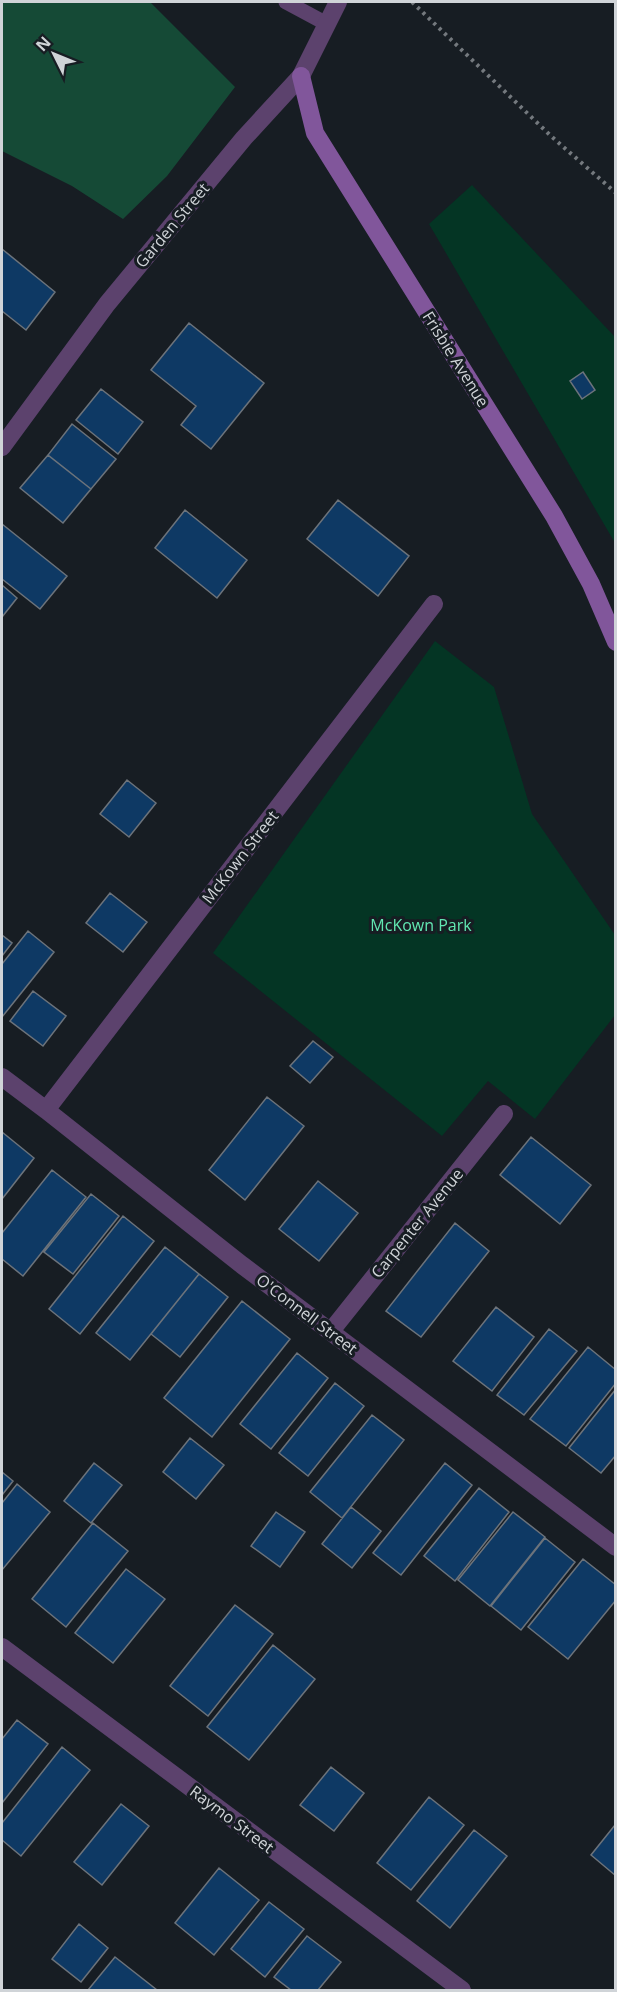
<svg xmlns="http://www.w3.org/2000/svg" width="617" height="1992" viewBox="0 0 617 1992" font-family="'Open Sans',sans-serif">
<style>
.green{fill:#043524}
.forest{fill:#154a36}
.building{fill:#0e3964;stroke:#6c737b;stroke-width:1.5}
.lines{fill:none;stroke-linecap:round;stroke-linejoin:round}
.path{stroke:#74797e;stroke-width:4;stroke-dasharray:3 4.5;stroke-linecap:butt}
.lane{stroke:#5c426d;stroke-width:15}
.street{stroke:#5c426d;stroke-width:18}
.secondary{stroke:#81569b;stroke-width:18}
.labels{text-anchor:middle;stroke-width:6;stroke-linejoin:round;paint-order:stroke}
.street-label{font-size:16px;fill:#d0d4d8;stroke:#171d23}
.park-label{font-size:16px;fill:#61e7b2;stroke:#171d23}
</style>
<rect width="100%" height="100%" fill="#171d23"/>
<!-- green -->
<path class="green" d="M 472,185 L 615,337 L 615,543 L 429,224 Z
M 435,641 L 494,687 L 532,814 L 615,935 L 615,1015 L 535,1119 L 488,1081 L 442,1136 L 213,953 Z"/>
<!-- forest -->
<path class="forest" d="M 2,2 L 150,2 L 235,87 L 167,176 L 123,219 L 72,186 L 2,151 Z"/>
<!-- building -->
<path class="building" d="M 2,249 L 55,292 L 26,330 L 2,311 Z
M 189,323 L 264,383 L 211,449 L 181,425 L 196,406 L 151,370 Z
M 583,372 L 595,390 L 582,399 L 570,381 Z
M 101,389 L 143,422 L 118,454 L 76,420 Z
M 72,424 L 116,459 L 91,489 L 48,455 Z
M 48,455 L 91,489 L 63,523 L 20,488 Z
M 338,500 L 409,556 L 378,596 L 307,539 Z
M 185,510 L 247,560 L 217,598 L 155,548 Z
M 2,524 L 67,576 L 40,609 L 2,579 Z
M 2,585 L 17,598 L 2,617 Z
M 127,780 L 156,803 L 129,837 L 100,814 Z
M 110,893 L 147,922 L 123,952 L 86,923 Z
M 28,931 L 54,952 L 2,1017 L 2,964 Z
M 2,935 L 12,943 L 2,956 Z
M 33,991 L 66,1016 L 43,1046 L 10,1021 Z
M 313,1041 L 333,1057 L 310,1083 L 290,1066 Z
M 267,1097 L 304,1126 L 245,1200 L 209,1170 Z
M 2,1132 L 34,1158 L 2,1199 Z
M 531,1137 L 591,1185 L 560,1224 L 500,1175 Z
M 52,1170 L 86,1197 L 23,1276 L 2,1259 L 2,1233 Z
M 318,1181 L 358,1213 L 319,1261 L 279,1229 Z
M 91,1194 L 119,1216 L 73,1274 L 44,1252 Z
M 123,1216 L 154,1241 L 80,1334 L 49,1309 Z
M 455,1223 L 489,1251 L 421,1337 L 386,1311 Z
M 165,1247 L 199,1274 L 130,1360 L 96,1333 Z
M 199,1274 L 228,1297 L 180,1357 L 151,1334 Z
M 242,1301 L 290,1339 L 212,1437 L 164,1398 Z
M 496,1307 L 534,1337 L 492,1391 L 453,1361 Z
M 549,1329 L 577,1351 L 524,1415 L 497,1395 Z
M 588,1347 L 616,1370 L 616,1383 L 566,1446 L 530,1419 Z
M 297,1353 L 328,1378 L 271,1449 L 240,1424 Z
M 335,1383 L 364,1406 L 308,1476 L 279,1453 Z
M 616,1389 L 616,1455 L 601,1473 L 569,1448 Z
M 372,1415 L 404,1440 L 342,1518 L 310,1492 Z
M 190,1438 L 224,1465 L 196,1499 L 163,1472 Z
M 94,1463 L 122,1485 L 91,1523 L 64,1501 Z
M 445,1463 L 472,1485 L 401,1575 L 373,1553 Z
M 2,1472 L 13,1481 L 2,1495 Z
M 17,1484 L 50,1512 L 2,1570 L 2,1503 Z
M 479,1488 L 509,1512 L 455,1581 L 424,1556 Z
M 351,1507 L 381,1531 L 352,1568 L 322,1544 Z
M 276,1512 L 305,1532 L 280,1567 L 251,1546 Z
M 513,1512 L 545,1537 L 490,1606 L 458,1580 Z
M 93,1523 L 128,1551 L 66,1627 L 32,1599 Z
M 545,1538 L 575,1562 L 521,1630 L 491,1606 Z
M 583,1559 L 616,1585 L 616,1600 L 568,1659 L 528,1627 Z
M 126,1569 L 165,1599 L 113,1663 L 75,1633 Z
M 235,1605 L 273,1634 L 208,1716 L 170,1686 Z
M 273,1645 L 315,1679 L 249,1760 L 207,1727 Z
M 17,1720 L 48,1744 L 2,1803 L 2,1739 Z
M 62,1747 L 90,1770 L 21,1856 L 2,1840 L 2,1823 Z
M 331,1767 L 364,1793 L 334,1831 L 300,1805 Z
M 429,1797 L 464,1825 L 411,1890 L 377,1863 Z
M 121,1804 L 149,1826 L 102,1885 L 74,1862 Z
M 615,1825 L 616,1825 L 616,1876 L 591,1855 Z
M 474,1830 L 507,1856 L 450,1928 L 417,1901 Z
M 219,1868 L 259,1900 L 214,1955 L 175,1923 Z
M 269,1902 L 304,1929 L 265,1977 L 231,1949 Z
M 79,1924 L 108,1948 L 81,1982 L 52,1959 Z
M 307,1936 L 341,1962 L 318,1990 L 291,1990 L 274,1977 Z
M 115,1957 L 157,1990 L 88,1990 Z"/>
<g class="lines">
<!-- path -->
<path class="path" d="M 412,2 L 552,137 L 616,193"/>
<!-- lane -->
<path class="lane" d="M 286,2 L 327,24"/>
<!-- street -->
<path class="street" d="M 2,447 L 107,304 L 244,138 L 301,76 L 338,2
M 2,1077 L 46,1110 L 242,1265 L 616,1547
M 46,1110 L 434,604
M 331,1331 L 504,1114
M 2,1647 L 462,1990"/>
<!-- secondary -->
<path class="secondary" d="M 301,76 L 315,133 L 554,516 L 591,584 L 616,642"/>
</g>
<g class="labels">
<!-- street labels -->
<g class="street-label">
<text transform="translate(172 225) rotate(-50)" y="6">Garden Street</text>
<text transform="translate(456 359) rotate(58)" y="6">Frisbie Avenue</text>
<text transform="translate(240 857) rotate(-52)" y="6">McKown Street</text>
<text transform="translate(417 1223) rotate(-51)" y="6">Carpenter Avenue</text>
<text transform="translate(307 1314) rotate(37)" y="6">O'Connell Street</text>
<text transform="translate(232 1819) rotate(37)" y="6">Raymo Street</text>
</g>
<!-- park labels -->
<g class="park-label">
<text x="421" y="931">McKown Park</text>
</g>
</g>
<!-- border -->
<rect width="617" height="1992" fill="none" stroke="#d0d4d8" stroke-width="6"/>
<!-- north arrow -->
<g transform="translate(54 54) rotate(313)" stroke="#171d23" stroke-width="4.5" paint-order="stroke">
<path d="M0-4.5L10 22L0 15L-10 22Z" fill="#d0d4d8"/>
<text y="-9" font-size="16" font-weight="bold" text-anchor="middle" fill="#d0d4d8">N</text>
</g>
</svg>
